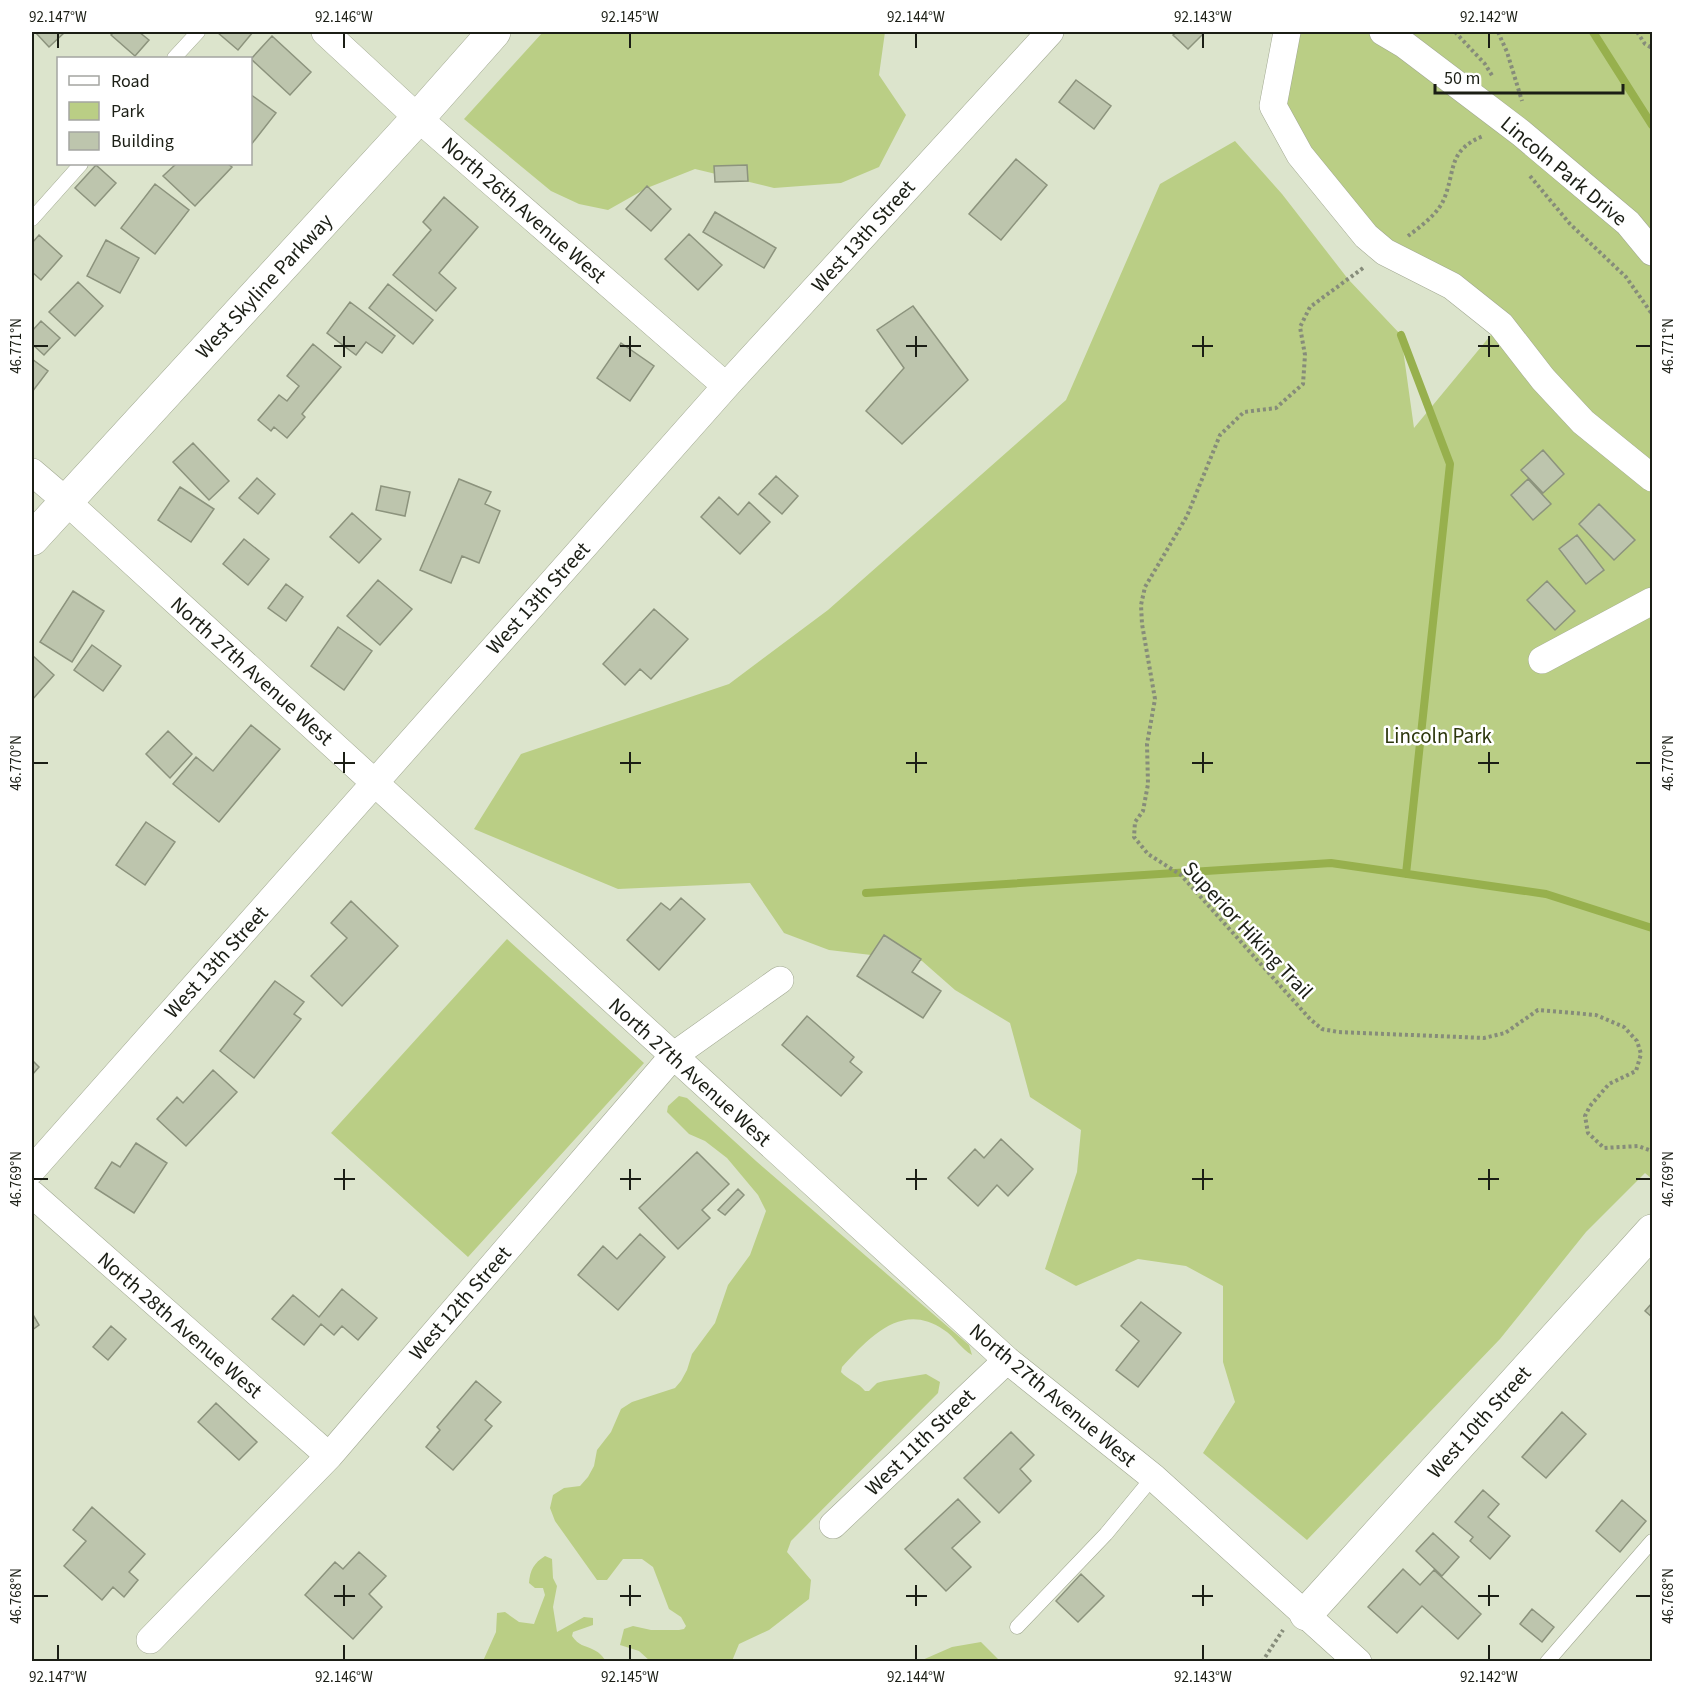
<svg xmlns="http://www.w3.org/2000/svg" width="1684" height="1693" viewBox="0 0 1684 1693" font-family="'Source Sans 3',sans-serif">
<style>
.green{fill:#bace85}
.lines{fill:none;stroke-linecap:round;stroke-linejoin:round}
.stream{stroke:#97b04d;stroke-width:8}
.building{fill:#bdc5ad;stroke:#8c937d;stroke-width:1.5}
.lane-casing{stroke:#a1a891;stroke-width:15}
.street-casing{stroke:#a1a891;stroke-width:28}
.secondary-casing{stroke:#a1a891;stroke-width:34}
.path{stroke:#868c7a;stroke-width:4;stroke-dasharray:3 3;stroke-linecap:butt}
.lane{stroke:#fff;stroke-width:14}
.street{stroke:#fff;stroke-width:27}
.secondary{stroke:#fff;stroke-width:33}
.ticks{fill:none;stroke:#1b1e15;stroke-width:2}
.labels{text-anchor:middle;stroke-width:5;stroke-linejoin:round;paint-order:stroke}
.street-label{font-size:21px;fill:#1b1e15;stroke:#fff}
.park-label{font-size:21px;fill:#2d370d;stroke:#fff}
.neatline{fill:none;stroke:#1b1e15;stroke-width:2}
.ticks-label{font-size:15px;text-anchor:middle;fill:#1b1e15}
</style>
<rect width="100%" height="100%" fill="#dce4cc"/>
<!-- green -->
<path class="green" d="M 543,32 L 885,32 L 879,75 L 906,115 L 879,167 L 841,183 L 774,188 L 695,169 L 647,188 L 608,210 L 579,204 L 551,191 L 464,119 Z
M 1287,32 L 1652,32 L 1652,1179 L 1645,1173 L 1586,1232 L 1500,1339 L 1307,1540 L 1203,1453 L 1235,1402 L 1223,1362 L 1223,1286 L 1186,1266 L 1138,1259 L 1076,1286 L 1045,1269 L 1077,1172 L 1081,1130 L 1030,1097 L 1010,1023 L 955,990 L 922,961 L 829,950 L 784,933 L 750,883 L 618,889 L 474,829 L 521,754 L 729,684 L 828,610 L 1066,400 L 1160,184 L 1235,141 L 1282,194 L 1348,279 L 1401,335 L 1414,428 L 1500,324 L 1385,252 L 1273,106 Z
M 507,939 L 644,1063 L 468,1257 L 331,1133 Z
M 679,1096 L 687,1098 L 756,1161 L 969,1345 L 972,1355 C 961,1349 955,1337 944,1330 C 902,1301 870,1337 842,1367 L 841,1372 C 848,1380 858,1382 865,1391 L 869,1391 L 877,1383 L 884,1381 L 926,1374 L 940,1382 L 938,1393 L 791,1541 L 787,1552 L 811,1580 L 809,1599 L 769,1630 L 739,1644 L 732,1661 L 650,1661 L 639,1651 L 620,1645 L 624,1629 L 633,1626 L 651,1630 L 679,1630 L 684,1629 L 686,1626 L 681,1617 L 669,1609 L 653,1567 L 642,1559 L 623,1559 L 607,1580 L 597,1580 L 555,1521 L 550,1508 L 553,1495 L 564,1488 L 580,1486 L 588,1477 L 594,1466 L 597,1450 L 611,1432 L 621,1409 L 632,1402 L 675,1388 L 681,1381 L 687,1370 L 692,1354 L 715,1323 L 728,1285 L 750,1255 L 766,1211 L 758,1195 L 727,1158 L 705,1141 L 689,1134 L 667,1112 L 668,1106 Z
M 545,1556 L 552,1559 L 553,1578 L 557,1586 L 553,1607 L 557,1632 L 584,1617 L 593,1618 L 593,1625 L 573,1632 L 572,1636 C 579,1646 584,1645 594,1650 C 599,1652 603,1657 606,1661 L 483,1661 L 496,1632 L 497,1613 L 505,1612 L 519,1622 L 534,1624 L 545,1595 L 543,1588 L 535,1588 L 529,1583 C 530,1570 534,1563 545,1556 Z
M 981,1642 L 1000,1661 L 920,1661 L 952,1647 Z"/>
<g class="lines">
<!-- stream -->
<path class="stream" d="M 1593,32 L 1652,125
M 1401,335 L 1450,464 L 1406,874
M 866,893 L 1331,863 L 1546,894 L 1652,928"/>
</g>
<!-- building -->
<path class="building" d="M 35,32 L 65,32 L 49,47 Z
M 114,32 L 139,32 L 149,40 L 135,56 L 111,35 Z
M 217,32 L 253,32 L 238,50 Z
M 1177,32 L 1205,32 L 1188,49 L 1173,35 Z
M 272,36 L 311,72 L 290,95 L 251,59 Z
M 1076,80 L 1111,106 L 1094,129 L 1059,102 Z
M 250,94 L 276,113 L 250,146 Z
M 1016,159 L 1047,185 L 1001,240 L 969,214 Z
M 176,164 L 228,164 L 232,167 L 195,206 L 163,176 Z
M 96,165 L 116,183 L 95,206 L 75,188 Z
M 747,165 L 748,181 L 715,182 L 714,166 Z
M 155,184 L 189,210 L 155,254 L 121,228 Z
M 647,186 L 671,209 L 651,231 L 626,209 Z
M 444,197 L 478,227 L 439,273 L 456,288 L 436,311 L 393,275 L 431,230 L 423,222 Z
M 715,212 L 776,248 L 764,268 L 703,232 Z
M 689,234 L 722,265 L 698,290 L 665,259 Z
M 39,235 L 62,256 L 41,280 L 32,272 L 32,243 Z
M 106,240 L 139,258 L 120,293 L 87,276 Z
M 78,282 L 103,306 L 75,336 L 49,312 Z
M 388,284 L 433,320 L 413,344 L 369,308 Z
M 350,302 L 395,336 L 382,353 L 366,342 L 356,355 L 327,333 Z
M 913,306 L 968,380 L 902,444 L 866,411 L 904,368 L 877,330 Z
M 41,321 L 60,338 L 44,355 L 32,344 L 32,331 Z
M 621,343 L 654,366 L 630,401 L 597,378 Z
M 313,344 L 341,367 L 302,414 L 305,417 L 287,438 L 274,427 L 271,431 L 258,420 L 279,395 L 287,401 L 299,386 L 287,376 Z
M 32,359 L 48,371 L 32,392 Z
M 193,443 L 229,481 L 209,500 L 173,462 Z
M 1543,450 L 1564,474 L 1543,493 L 1521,470 Z
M 776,476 L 798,496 L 782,514 L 759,494 Z
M 257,478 L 275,494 L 258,514 L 239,498 Z
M 459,479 L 491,492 L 485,504 L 500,511 L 479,563 L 462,556 L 451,583 L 420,570 Z
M 1528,479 L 1551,504 L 1533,520 L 1511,495 Z
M 381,486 L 410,492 L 405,516 L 376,510 Z
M 180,487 L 214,509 L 191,542 L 158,520 Z
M 719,497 L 738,515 L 749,502 L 770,522 L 740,554 L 701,517 Z
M 1599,504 L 1635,540 L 1614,560 L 1579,524 Z
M 352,513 L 381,539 L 359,563 L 330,537 Z
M 1577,535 L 1604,570 L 1586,584 L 1559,549 Z
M 244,539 L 269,559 L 248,585 L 223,564 Z
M 378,580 L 412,609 L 380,645 L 347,616 Z
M 1547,581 L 1575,611 L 1555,630 L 1527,600 Z
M 286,584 L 303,597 L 286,621 L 268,608 Z
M 73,591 L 104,611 L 72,662 L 40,642 Z
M 654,609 L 688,639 L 651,679 L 640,669 L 625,685 L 603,664 Z
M 338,627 L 372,651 L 344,690 L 311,666 Z
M 92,645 L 121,666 L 103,691 L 74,670 Z
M 32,655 L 54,675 L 32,700 Z
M 251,725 L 280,749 L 219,822 L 173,784 L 196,757 L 213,771 Z
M 168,731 L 192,754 L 170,778 L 146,754 Z
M 146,822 L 175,842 L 145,885 L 116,865 Z
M 681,898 L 705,919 L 659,970 L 627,940 L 661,903 L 670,910 Z
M 351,901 L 398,946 L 342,1006 L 311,976 L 347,938 L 331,923 Z
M 884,935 L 921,959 L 912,972 L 941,991 L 923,1018 L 857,976 Z
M 275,981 L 304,1002 L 294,1014 L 301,1019 L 254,1078 L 220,1051 Z
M 807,1016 L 854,1057 L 850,1062 L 862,1072 L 841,1096 L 782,1045 Z
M 32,1060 L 39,1067 L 32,1075 Z
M 213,1070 L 237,1092 L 186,1146 L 157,1119 L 177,1097 L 183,1103 Z
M 1001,1139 L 1033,1169 L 1008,1196 L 997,1185 L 978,1206 L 948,1178 L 975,1149 L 984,1158 Z
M 136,1143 L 167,1163 L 134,1213 L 95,1188 L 112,1162 L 120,1167 Z
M 697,1152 L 729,1184 L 702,1210 L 710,1218 L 678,1249 L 639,1208 Z
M 738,1189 L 744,1195 L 725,1215 L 718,1210 Z
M 640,1234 L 665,1257 L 618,1310 L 578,1275 L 603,1246 L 617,1259 Z
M 342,1289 L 377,1318 L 358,1340 L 342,1326 L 334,1335 L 321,1324 L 304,1345 L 272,1319 L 293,1295 L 319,1317 Z
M 1141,1302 L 1181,1333 L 1138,1387 L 1116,1370 L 1139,1341 L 1121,1326 Z
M 1652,1303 L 1652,1317 L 1645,1311 Z
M 32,1313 L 39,1325 L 32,1330 Z
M 111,1326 L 126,1339 L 108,1360 L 93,1347 Z
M 476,1381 L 501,1402 L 485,1420 L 492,1426 L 453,1470 L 426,1447 L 440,1430 L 437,1427 Z
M 216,1403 L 257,1442 L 239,1460 L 198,1422 Z
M 1562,1412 L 1586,1434 L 1546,1478 L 1522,1457 Z
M 1011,1432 L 1034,1455 L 1020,1469 L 1031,1481 L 999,1513 L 964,1478 Z
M 1483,1490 L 1499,1504 L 1488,1517 L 1510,1536 L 1490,1559 L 1470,1541 L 1473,1537 L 1455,1522 Z
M 958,1499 L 980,1522 L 952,1548 L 971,1567 L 946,1591 L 905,1549 Z
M 1622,1500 L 1646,1521 L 1620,1552 L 1596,1531 Z
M 92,1507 L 145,1554 L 129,1572 L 138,1580 L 124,1597 L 113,1587 L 102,1600 L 64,1566 L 86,1541 L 73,1530 Z
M 1433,1533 L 1459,1557 L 1442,1576 L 1416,1551 Z
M 359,1552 L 386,1576 L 369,1594 L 382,1607 L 353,1639 L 305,1595 L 335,1562 L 343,1569 Z
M 1403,1569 L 1420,1585 L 1434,1570 L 1481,1614 L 1458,1639 L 1422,1606 L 1397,1633 L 1368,1607 Z
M 1081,1574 L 1104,1596 L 1078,1622 L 1056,1601 Z
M 1532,1609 L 1554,1627 L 1542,1642 L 1520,1624 Z"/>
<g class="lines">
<defs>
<path id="lane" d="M 174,58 L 198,32
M 32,219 L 81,164
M 1017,1627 L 1106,1534 L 1153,1477
M 1547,1662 L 1652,1541"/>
<path id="street" d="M 325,32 L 418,118 L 726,386
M 1287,32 L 1273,106 L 1300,155 L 1366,236 L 1385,252 L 1452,286 L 1501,325 L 1543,379 L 1583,422 L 1652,478
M 1383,32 L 1405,45 L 1521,133 L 1628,223 L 1652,252
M 32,472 L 66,501 L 1007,1360 L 1153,1477 L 1358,1662
M 1542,660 L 1652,601
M 32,1170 L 726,386 L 1050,32
M 32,1194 L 329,1456
M 833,1525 L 1007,1360
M 150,1640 L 329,1456 L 673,1056 L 780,980"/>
<path id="secondary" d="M 32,539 L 418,118 L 494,32
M 1306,1614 L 1652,1231"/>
</defs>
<!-- lane casing -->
<use href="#lane" class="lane-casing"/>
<!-- street casing -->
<use href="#street" class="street-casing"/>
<!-- secondary casing -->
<use href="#secondary" class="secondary-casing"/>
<!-- path -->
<path class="path" d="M 1455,32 L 1485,64 L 1493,77
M 1498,32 L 1507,52 L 1522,101
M 1637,32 L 1645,44 L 1652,48
M 1530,176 L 1570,224 L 1626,277 L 1652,314
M 1408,236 C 1420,227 1438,214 1444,199 C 1456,170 1447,151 1483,136
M 1363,268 L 1310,307 L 1300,327 L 1305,355 L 1303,384 L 1276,408 L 1244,412 L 1220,435 L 1187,516 L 1145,587 L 1141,605 L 1142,624 L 1155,699 L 1147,744 L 1148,784 L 1143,811 L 1135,822 L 1134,837 L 1148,854 L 1181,875 L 1310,1019 L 1322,1029 L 1338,1032 L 1484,1038 L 1505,1033 L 1538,1010 L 1596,1015 L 1624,1027 L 1637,1041 L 1641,1054 L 1636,1071 L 1609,1084 L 1590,1106 L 1585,1116 L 1588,1133 L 1604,1148 L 1638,1146 L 1652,1151
M 1262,1662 L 1283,1630"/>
<!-- lane -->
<use href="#lane" class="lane"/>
<!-- street -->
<use href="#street" class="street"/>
<!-- secondary -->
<use href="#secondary" class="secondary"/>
</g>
<!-- ticks -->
<path class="ticks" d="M 58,33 L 58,48M 344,33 L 344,48M 630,33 L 630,48M 916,33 L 916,48M 1203,33 L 1203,48M 1489,33 L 1489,48M 344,336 L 344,357M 630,336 L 630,357M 916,336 L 916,357M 1203,336 L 1203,357M 1489,336 L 1489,357M 33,346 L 48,346M 334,346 L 355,346M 620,346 L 641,346M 906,346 L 927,346M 1192,346 L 1213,346M 1478,346 L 1499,346M 1636,346 L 1651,346M 344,752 L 344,773M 630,752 L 630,773M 916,752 L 916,773M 1203,752 L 1203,773M 1489,752 L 1489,773M 33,763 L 48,763M 334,763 L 355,763M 620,763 L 641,763M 906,763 L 927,763M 1192,763 L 1213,763M 1478,763 L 1499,763M 1636,763 L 1651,763M 344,1169 L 344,1190M 630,1169 L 630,1190M 916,1169 L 916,1190M 1203,1169 L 1203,1190M 1489,1169 L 1489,1190M 33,1179 L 48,1179M 334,1179 L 355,1179M 620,1179 L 641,1179M 906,1179 L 927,1179M 1192,1179 L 1213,1179M 1478,1179 L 1499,1179M 1636,1179 L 1651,1179M 344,1585 L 344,1606M 630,1585 L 630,1606M 916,1585 L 916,1606M 1203,1585 L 1203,1606M 1489,1585 L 1489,1606M 33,1596 L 48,1596M 334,1596 L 355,1596M 620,1596 L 641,1596M 906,1596 L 927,1596M 1192,1596 L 1213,1596M 1478,1596 L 1499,1596M 1636,1596 L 1651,1596M 58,1645 L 58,1660M 344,1645 L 344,1660M 630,1645 L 630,1660M 916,1645 L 916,1660M 1203,1645 L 1203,1660M 1489,1645 L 1489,1660"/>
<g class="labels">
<!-- street labels -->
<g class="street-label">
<text transform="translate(1564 171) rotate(40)" y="7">Lincoln Park Drive</text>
<text transform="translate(524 210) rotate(41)" y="7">North 26th Avenue West</text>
<text transform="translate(863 236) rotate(-48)" y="7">West 13th Street</text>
<text transform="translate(264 286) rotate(-47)" y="7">West Skyline Parkway</text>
<text transform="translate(538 598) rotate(-48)" y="7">West 13th Street</text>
<text transform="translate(252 671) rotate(42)" y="7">North 27th Avenue West</text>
<text transform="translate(1248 930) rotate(47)" y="7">Superior Hiking Trail</text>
<text transform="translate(216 962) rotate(-48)" y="7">West 13th Street</text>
<text transform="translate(690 1072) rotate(42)" y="7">North 27th Avenue West</text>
<text transform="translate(460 1303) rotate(-49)" y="7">West 12th Street</text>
<text transform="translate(180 1325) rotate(41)" y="7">North 28th Avenue West</text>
<text transform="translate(1053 1395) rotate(40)" y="7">North 27th Avenue West</text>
<text transform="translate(1479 1422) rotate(-48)" y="7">West 10th Street</text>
<text transform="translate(920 1442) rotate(-44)" y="7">West 11th Street</text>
</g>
<!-- park labels -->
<g class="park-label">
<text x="1438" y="743">Lincoln Park</text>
</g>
</g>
<!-- border -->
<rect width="1684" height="1693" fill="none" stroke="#ffffff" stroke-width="66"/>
<!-- legend -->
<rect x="57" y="57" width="195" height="108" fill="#ffffff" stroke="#a4a5a1" stroke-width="1.5"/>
<rect x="69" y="76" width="30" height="9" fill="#ffffff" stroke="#a4a5a1" stroke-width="1.5"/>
<text x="111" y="87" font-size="18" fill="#1b1e15">Road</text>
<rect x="69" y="102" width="30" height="18" fill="#bace85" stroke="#a4a5a1" stroke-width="1.5"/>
<text x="111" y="117" font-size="18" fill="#1b1e15">Park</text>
<rect x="69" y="132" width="30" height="18" fill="#bdc5ad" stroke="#a4a5a1" stroke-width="1.5"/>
<text x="111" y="147" font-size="18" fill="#1b1e15">Building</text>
<!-- scale -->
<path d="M1435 84v9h188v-9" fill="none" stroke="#1b1e15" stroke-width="3"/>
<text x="1444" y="84" font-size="18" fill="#1b1e15" stroke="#ffffff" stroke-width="4.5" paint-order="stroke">50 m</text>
<rect x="33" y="33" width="1618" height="1627" class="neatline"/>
<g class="ticks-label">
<text x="58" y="22">92.147°W</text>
<text x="344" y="22">92.146°W</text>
<text x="630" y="22">92.145°W</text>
<text x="916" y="22">92.144°W</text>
<text x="1203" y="22">92.143°W</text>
<text x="1489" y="22">92.142°W</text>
<text transform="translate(16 346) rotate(-90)" y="5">46.771°N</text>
<text transform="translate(1668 346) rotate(-90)" y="5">46.771°N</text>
<text transform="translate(16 763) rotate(-90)" y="5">46.770°N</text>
<text transform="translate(1668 763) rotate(-90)" y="5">46.770°N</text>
<text transform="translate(16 1179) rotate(-90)" y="5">46.769°N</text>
<text transform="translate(1668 1179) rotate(-90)" y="5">46.769°N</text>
<text transform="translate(16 1596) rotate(-90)" y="5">46.768°N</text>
<text transform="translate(1668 1596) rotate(-90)" y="5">46.768°N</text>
<text x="58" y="1682">92.147°W</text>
<text x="344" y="1682">92.146°W</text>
<text x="630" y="1682">92.145°W</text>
<text x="916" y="1682">92.144°W</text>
<text x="1203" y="1682">92.143°W</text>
<text x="1489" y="1682">92.142°W</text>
</g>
</svg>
